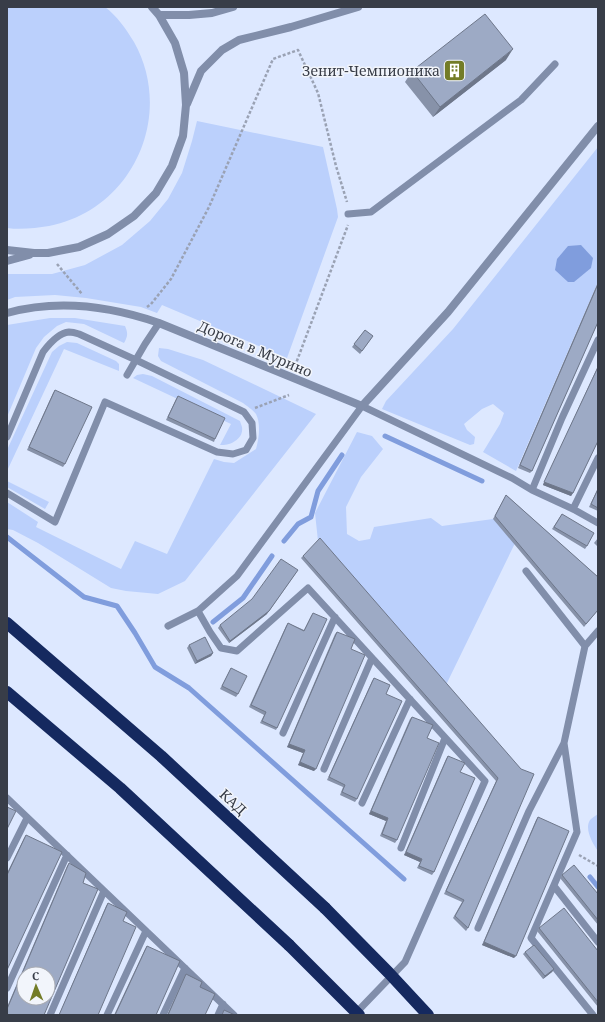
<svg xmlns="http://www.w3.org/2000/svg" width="605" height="1022" viewBox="0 0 605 1022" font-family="'Noto Serif',serif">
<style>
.green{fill:#bbd0fc}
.water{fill:#809ddd}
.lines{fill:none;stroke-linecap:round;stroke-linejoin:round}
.stream{stroke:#809ddd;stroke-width:5}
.path{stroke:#9aa2b4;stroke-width:2.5;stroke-dasharray:3 2;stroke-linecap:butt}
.service{stroke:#818eaa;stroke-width:7}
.minor{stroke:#818eaa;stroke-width:8}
.tertiary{stroke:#818eaa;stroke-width:8}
.motorway{stroke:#15295f;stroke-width:12}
.motorway-bridge{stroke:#15295f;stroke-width:12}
.wall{fill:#8792a9}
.shaded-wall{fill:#6e778a}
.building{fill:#9daac5;stroke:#6e778a;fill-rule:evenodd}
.labels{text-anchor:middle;stroke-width:3;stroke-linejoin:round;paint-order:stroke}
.poi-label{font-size:14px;fill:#383d48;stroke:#f2f5fb;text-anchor:end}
.street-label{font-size:14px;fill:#383d48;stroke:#f2f5fb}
</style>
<rect width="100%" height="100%" fill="#dde8ff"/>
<!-- green -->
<path class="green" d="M 7,7 L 105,7 C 117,16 126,29 134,42 C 175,115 133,210 49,226 C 36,228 21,230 7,228 Z
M 197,121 L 323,147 L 337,209 L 338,217 L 287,358 L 162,305 L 157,313 L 141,307 L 86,298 L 55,295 L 15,297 L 7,300 L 7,274 L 52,274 L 85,265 L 122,245 L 150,221 L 168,199 L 182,173 L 192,141 Z
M 598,147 L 598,282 L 516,471 L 483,452 L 500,424 L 504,413 L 493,404 L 482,409 L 464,424 L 467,430 L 475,437 L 474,444 L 470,445 L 382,409 L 386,401 L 453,329 Z
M 50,318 L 75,318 L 125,326 C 128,333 128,336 124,343 L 84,324 L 66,322 L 57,326 L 44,337 L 36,348 L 7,417 L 7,325 Z
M 67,342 L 77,343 L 116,361 L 119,364 L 119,371 L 64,349 L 7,471 L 7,450 L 52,352 L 59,346 Z
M 159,348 L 168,349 L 203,360 L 316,414 L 185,581 L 158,594 L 126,591 L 111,588 L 38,543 L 13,530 L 7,529 L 7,502 L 38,522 L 36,527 L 121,569 L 135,541 L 167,554 L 214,459 L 224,462 L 234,463 L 256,449 C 259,438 261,424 256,414 C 253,410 247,406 243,403 L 161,361 L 158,356 Z
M 143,374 L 152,376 L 240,421 C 240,421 242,427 242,427 C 244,439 230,446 220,445 L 231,424 L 133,378 L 137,375 Z
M 357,432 L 372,436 L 383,449 L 361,477 L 346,507 L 347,534 L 359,541 L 370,539 L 374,527 L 431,518 L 442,526 L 493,519 L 517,539 L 445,687 L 318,541 L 315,513 Z
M 7,481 L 49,502 L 45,509 L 7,487 Z
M 598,814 L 598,851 C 593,844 584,829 590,820 C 592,818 595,816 598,814 Z"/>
<!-- water -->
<path class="water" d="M 581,245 L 593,258 L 591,268 L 574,282 L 568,282 L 555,270 L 557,259 L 568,246 Z"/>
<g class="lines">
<!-- stream -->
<path class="stream" d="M 385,436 L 482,481
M 7,537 L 84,597 L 117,606 L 135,633 L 155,667 L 189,688 L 404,879
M 284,541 L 298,524 L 311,517 L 318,491 L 342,455
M 213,622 L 243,598 L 272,556
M 590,877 L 598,887"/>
<!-- path -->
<path class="path" d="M 57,264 L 82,294
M 147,307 L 151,304 L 171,279 L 209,207 L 273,59 L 298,50 L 318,93 L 336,166 L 347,202
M 295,366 L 348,225
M 255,408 L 289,395
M 579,855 L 598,866"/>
<!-- service -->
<path class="service" d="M 348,214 L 371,212 L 521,100 L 555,64
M 127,375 L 145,344 L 159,323
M 7,437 L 43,352 C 49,344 58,333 69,332 C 72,332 76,333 79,334 L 136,360 L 244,412 L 252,423 L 253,438 L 246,450 L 233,454 L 217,452 L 105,402 L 55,522 L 7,493
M 532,490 L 562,418 L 598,340
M 573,509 L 598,458
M 526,571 L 585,646
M 198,611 L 210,632 L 221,648 L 237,651 L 308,588 L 485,781 L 405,962 L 354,1015
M 168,626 L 198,611 L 237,576 L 362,406 L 512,478 L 532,490 L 573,509 L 598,523
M 283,733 L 335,617
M 324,769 L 372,658
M 7,798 L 234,1015
M 362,803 L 410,699
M 401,848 L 445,738
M 7,858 L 27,818
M 554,886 L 598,942
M 478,928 L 529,811 L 564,743
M 7,988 L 67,855
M 50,1015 L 104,891
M 107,1015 L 146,931
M 163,1015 L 185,968
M 218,1015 L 223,1004
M 593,1015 L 531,938 L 577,832 L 564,743 L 585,646 L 598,631"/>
<!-- minor -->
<path class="minor" d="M 7,313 C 58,299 110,306 159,323 L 362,406 L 448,312 L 598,126"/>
<!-- tertiary -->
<path class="tertiary" d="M 159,15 L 189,15 L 212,13 L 233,7
M 187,104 L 201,71 L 222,50 L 239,40 L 291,27 L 358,7
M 7,250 L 34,253 L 48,253 L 79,247 L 108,234 L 134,216 L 156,193 L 172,166 L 183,136 L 186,105 L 184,73 L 175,43 L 159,15 L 152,7
M 7,261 L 29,255"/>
<!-- motorway -->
<path class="motorway" d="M 7,623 L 161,756 L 325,908
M 7,692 L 120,788 L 289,945"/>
<!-- motorway-bridge -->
<path class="motorway-bridge" d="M 325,908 L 389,973 L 428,1015
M 289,945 L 359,1015"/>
</g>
<!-- wall -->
<path class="wall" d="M 506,60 L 433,117 L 405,82 L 412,71 Z
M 598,282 L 598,322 L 532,471 L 530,473 L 518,468 Z
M 365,330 L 373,336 L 360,354 L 352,347 Z
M 598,366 L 598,441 L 573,493 L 571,496 L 543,485 Z
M 55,390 L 65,464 L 63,467 L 27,450 L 53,393 Z
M 178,396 L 215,439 L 214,442 L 166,420 L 176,399 Z
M 598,488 L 598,511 L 589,507 Z
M 506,495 L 598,577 L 598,610 L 584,627 L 493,519 Z
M 562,514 L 587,546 L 585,549 L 552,529 Z
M 598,538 L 598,547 L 594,543 Z
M 303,556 L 521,769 L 468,928 L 466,931 L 453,918 L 462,902 L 444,894 L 496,781 L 301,558 Z
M 313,613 L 277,728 L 276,730 L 260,723 L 264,715 L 249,707 L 286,626 L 288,623 L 304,630 L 311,616 Z
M 267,614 L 229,643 L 218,628 L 220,625 Z
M 337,632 L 351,649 L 314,771 L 298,765 L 303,753 L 287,747 L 335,634 Z
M 189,645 L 213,653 L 211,656 L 195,664 L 187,648 Z
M 231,668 L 238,694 L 236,697 L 220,689 Z
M 374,678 L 386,694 L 357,799 L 355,802 L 340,795 L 343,787 L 327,780 L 372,681 Z
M 412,717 L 427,738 L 397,840 L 395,843 L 380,836 L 386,821 L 369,814 L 410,719 Z
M 448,756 L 460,772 L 434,872 L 432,875 L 417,868 L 420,862 L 404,855 L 446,759 Z
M 538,817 L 514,958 L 482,945 L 536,820 Z
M 26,835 L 7,970 L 7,873 L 24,838 Z
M 69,863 L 7,1015 L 7,1007 L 67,866 Z
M 562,875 L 598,894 L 598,925 L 560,878 Z
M 108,903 L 123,921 L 98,1015 L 59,1015 L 106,906 Z
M 539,928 L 598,951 L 598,1007 L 537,931 Z
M 147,946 L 156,1015 L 114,1015 L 145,949 Z
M 525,952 L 554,969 L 552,972 L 543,979 L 523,954 Z
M 186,974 L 200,987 L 205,1015 L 167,1015 L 184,977 Z"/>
<!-- shaded-wall -->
<path class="shaded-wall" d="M 513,49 L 506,60 L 433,117 L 440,107 Z
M 544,482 L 573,493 L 571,496 L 543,485 Z
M 298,570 L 267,614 L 229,643 L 230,641 Z
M 213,653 L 211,656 L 195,664 L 197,661 Z
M 289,744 L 305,750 L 303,753 L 287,747 Z
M 300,762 L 316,769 L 314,771 L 298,765 Z
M 371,811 L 388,818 L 386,821 L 369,814 Z
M 406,852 L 422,859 L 420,862 L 404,855 Z
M 484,942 L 516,956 L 514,958 L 482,945 Z
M 554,969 L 552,972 L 543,979 L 545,976 Z"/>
<!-- building -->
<path class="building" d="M 485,14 L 513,49 L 440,107 L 412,71 Z
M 598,284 L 598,322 L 532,471 L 520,465 Z
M 365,330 L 373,336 L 362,351 L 354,344 Z
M 598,367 L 598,441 L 573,493 L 544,482 Z
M 55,390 L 92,407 L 65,464 L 29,447 Z
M 178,396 L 225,418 L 215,439 L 168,417 Z
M 598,489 L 598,508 L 591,504 Z
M 506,495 L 598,577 L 598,610 L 586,624 L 495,516 Z
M 562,514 L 594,533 L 587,546 L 554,527 Z
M 320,538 L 521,769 L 534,774 L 468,928 L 455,916 L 464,900 L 446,891 L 498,778 L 303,556 Z
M 281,559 L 298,570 L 269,611 L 230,641 L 220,625 L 252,599 Z
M 313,613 L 327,619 L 277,728 L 262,721 L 266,712 L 251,705 L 288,623 L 304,631 Z
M 337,632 L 355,639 L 351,649 L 365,655 L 316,769 L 300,762 L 305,750 L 289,744 Z
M 205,637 L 213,653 L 197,661 L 189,645 Z
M 231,668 L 247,676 L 238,694 L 222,686 Z
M 374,678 L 390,685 L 386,694 L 402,701 L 357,799 L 342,792 L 345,785 L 329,777 Z
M 412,717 L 433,725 L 427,738 L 439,743 L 397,840 L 382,834 L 388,818 L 371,811 Z
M 448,756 L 465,763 L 460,772 L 475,778 L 434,872 L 419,866 L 422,859 L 406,852 Z
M 7,807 L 16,811 L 7,829 Z
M 538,817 L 569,831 L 516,956 L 484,942 Z
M 26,835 L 62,852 L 7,970 L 7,875 Z
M 69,863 L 86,873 L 83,883 L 98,889 L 44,1015 L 7,1015 L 7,1009 ZM 24,974 L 48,974 L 48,998 L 24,998 Z
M 574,865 L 598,894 L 598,920 L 562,875 Z
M 108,903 L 127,912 L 123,921 L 136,927 L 98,1015 L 59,1015 Z
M 564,908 L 598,951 L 598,1002 L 539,928 Z
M 534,945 L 554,969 L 545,976 L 525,952 Z
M 147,946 L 180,961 L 156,1015 L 115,1015 Z
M 186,974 L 202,982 L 200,987 L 215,994 L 205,1015 L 168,1015 Z
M 224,1010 L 235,1015 L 222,1015 Z"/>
<!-- icons -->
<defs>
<symbol id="building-square" viewBox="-11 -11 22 22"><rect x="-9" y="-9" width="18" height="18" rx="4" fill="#737c27" stroke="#f2f5fb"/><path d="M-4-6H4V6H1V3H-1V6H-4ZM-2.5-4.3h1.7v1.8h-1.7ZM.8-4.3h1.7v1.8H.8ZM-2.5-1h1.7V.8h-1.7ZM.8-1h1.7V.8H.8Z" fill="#fff"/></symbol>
</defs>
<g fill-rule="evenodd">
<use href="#building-square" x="442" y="58" width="25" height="25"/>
</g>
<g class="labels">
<!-- poi labels -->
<g class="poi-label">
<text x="440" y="76">Зенит-Чемпионика</text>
</g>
<!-- street labels -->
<g class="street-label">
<text transform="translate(255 349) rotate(23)" y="5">Дорога в Мурино</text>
<text transform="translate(233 802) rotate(43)" y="5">КАД</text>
</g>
</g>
<!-- border -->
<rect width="605" height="1022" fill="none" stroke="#383d48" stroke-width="16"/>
<!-- north arrow -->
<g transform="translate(36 986) rotate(358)"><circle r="19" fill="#f2f5fb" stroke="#a8abb3"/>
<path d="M0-3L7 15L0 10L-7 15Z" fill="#737c27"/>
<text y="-6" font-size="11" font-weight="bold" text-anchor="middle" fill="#383d48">С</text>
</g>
</svg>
